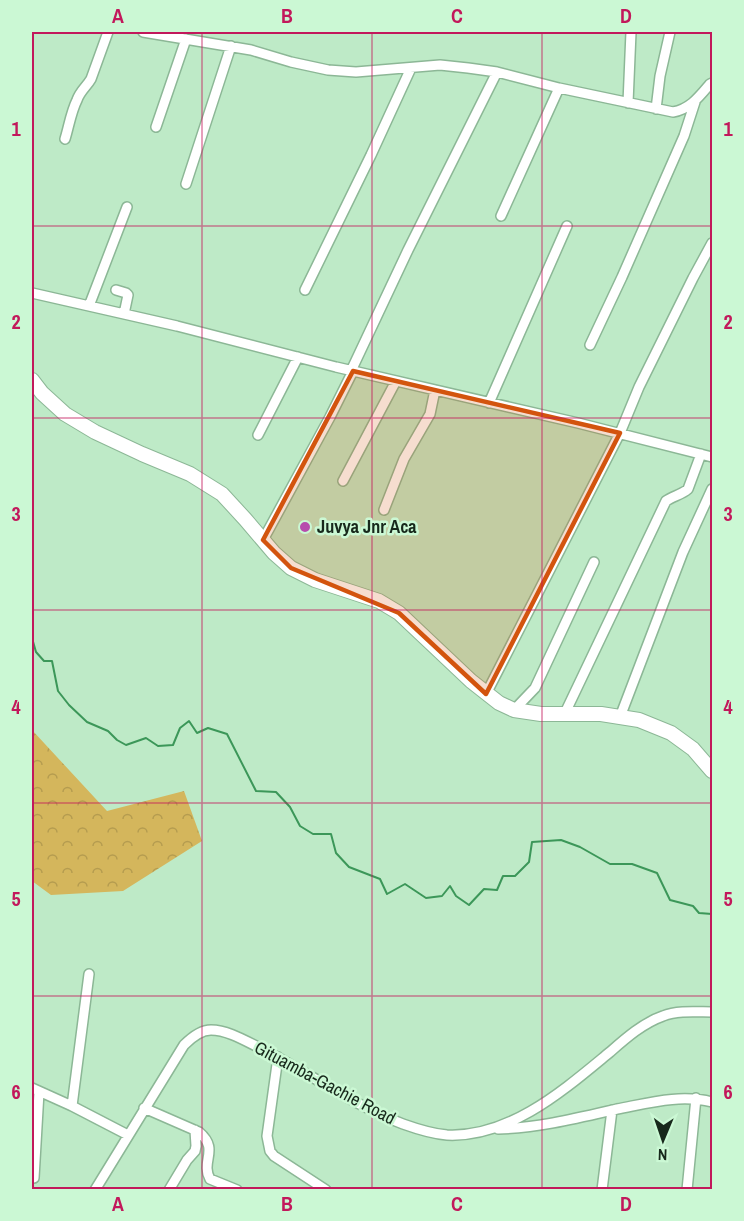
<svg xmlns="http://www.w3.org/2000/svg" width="744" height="1221" viewBox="0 0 744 1221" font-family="'Archivo Narrow',sans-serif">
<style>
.forest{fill:url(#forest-crowns)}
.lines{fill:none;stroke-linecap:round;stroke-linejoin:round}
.stream{stroke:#3c9759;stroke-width:2}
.street-casing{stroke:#8cb796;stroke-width:12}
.secondary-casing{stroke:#8cb796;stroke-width:16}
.street{stroke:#fff;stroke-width:9}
.secondary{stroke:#fff;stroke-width:14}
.marked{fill:#d3540e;fill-opacity:0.2;stroke:#d3540e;stroke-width:4.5;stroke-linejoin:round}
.grid{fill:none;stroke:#c2185b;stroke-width:1.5;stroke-opacity:0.55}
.poi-dot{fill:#b74cad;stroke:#cbf8d4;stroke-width:2}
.labels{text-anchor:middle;stroke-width:5;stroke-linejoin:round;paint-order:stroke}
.poi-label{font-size:18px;font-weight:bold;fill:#17281b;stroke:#cbf8d4;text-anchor:start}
.street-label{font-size:18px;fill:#17281b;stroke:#cbf8d4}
.neatline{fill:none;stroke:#c2185b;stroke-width:2}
.grid-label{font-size:20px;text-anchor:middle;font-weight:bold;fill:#c2185b}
</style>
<defs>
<pattern id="forest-crowns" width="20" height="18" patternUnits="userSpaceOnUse" patternTransform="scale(1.5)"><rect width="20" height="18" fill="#d4b65c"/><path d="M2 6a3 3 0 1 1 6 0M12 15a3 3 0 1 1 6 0" fill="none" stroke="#b59c4f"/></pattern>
</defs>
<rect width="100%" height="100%" fill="#beeac7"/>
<!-- forest -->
<path class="forest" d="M 32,730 L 107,811 L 184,791 L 202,841 L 123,891 L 51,895 L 32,881 Z"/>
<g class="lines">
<!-- stream -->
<path class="stream" d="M 32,638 L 36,652 L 44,661 L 52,661 L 58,691 L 69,705 L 87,722 L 108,731 L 117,740 L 126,745 L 146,738 L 158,746 L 173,745 L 180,728 L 189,721 L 197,733 L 208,728 L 227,734 L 256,791 L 276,792 L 290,807 L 300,826 L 313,834 L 331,834 L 336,853 L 349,867 L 380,879 L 387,894 L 405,884 L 426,898 L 442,896 L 450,886 L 456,896 L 469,905 L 484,889 L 497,890 L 503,876 L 515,876 L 529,862 L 532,842 L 561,840 L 580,847 L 610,864 L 632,864 L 657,873 L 670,900 L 693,906 L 699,913 L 712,914"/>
<defs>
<path id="street" d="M 143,32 L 251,50 L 291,62 L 328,70 L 356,72 L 440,65 L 468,68 L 497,72 L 559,88 L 673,112 C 690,109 699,97 710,84 L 712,83
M 628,103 L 631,32
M 656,109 L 660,76 L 670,32
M 156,127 L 186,39
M 65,139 C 69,126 71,112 77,100 C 80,91 87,86 91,79 L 108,32
M 186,184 L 231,46
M 501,216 L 559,88
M 116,290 L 126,293 L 128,295 L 124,314
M 305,290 L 371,155 L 411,68
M 32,293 L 177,326 L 336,367 L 578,423 L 712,457
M 89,306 L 127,207
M 590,345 L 622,277 L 684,136 L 695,102
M 351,371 L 408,250 L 497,72
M 489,403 L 567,226
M 258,435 L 298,357
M 343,481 L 396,381
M 384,510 L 404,459 L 430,414 L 435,390
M 263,540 L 330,417 L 353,371
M 486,694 L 620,433 L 639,387 L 693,278 L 712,243
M 514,710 L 535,688 L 594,562
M 565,713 L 666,501 C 673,496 681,495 688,489 L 701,454
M 620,717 L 683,552 L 712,489
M 278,1057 L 267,1136 L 270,1151 L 274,1156 L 326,1190
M 32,1088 L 72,1106 L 128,1135
M 72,1106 L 89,974
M 144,1108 L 199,1132 C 220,1150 200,1161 210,1179 L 237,1190
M 498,1129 C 538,1128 578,1118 617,1109 C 649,1103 680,1094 712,1102
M 34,1178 L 39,1092
M 95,1190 L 184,1045 C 191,1038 200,1030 211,1030 C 227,1030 244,1040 258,1047 C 307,1071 352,1105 403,1124 C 417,1129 433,1134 447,1135 C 510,1138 565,1089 610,1052 C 626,1038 643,1023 663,1016 C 678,1010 697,1012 712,1012
M 169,1190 L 187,1160 L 195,1151 L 196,1146 L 195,1130
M 602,1190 L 612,1110
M 687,1190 L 696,1098"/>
<path id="secondary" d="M 32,380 L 42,393 L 65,414 L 95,432 L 142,454 L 190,474 L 222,494 L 245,519 L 274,553 L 291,568 L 315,580 L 379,601 L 399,613 L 471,681 L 499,703 L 514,710 L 541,714 L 601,714 L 639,720 L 671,733 L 693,749 L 712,771"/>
</defs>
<!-- street casing -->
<use href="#street" class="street-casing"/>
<!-- secondary casing -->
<use href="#secondary" class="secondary-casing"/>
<!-- street -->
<use href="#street" class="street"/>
<!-- secondary -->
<use href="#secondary" class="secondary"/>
</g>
<!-- marked area -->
<path class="marked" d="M 353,371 L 620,433 L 486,694 L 399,613 L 291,568 L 263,540 Z"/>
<!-- grid -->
<path class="grid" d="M 202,32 L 202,1190M 372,32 L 372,1190M 542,32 L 542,1190M 32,226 L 712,226M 32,418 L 712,418M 32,610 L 712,610M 32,803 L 712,803M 32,996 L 712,996"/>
<!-- markers -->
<circle class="poi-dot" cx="305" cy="527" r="6"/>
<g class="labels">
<!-- poi labels -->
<g class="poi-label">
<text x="317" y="533">Juvya Jnr Aca</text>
</g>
<!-- street labels -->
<g class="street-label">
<text transform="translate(325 1083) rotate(28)" y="6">Gituamba-Gachie Road</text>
</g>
</g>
<!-- border -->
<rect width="744" height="1221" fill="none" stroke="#cbf8d4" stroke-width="66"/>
<!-- north arrow -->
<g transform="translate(663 1140) rotate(182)" stroke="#cbf8d4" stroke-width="4.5" paint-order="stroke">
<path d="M0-4.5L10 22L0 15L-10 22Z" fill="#17281b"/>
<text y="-9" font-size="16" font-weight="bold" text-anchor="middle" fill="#17281b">N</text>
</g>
<rect x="33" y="33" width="678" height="1155" class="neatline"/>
<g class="grid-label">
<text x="118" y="23">A</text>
<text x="287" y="23">B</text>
<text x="457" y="23">C</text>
<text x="626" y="23">D</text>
<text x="16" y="136">1</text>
<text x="728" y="136">1</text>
<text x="16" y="329">2</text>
<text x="728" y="329">2</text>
<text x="16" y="521">3</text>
<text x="728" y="521">3</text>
<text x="16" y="714">4</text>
<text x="728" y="714">4</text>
<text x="16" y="906">5</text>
<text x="728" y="906">5</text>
<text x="16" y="1099">6</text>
<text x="728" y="1099">6</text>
<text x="118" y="1211">A</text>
<text x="287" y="1211">B</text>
<text x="457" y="1211">C</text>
<text x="626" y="1211">D</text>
</g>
</svg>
